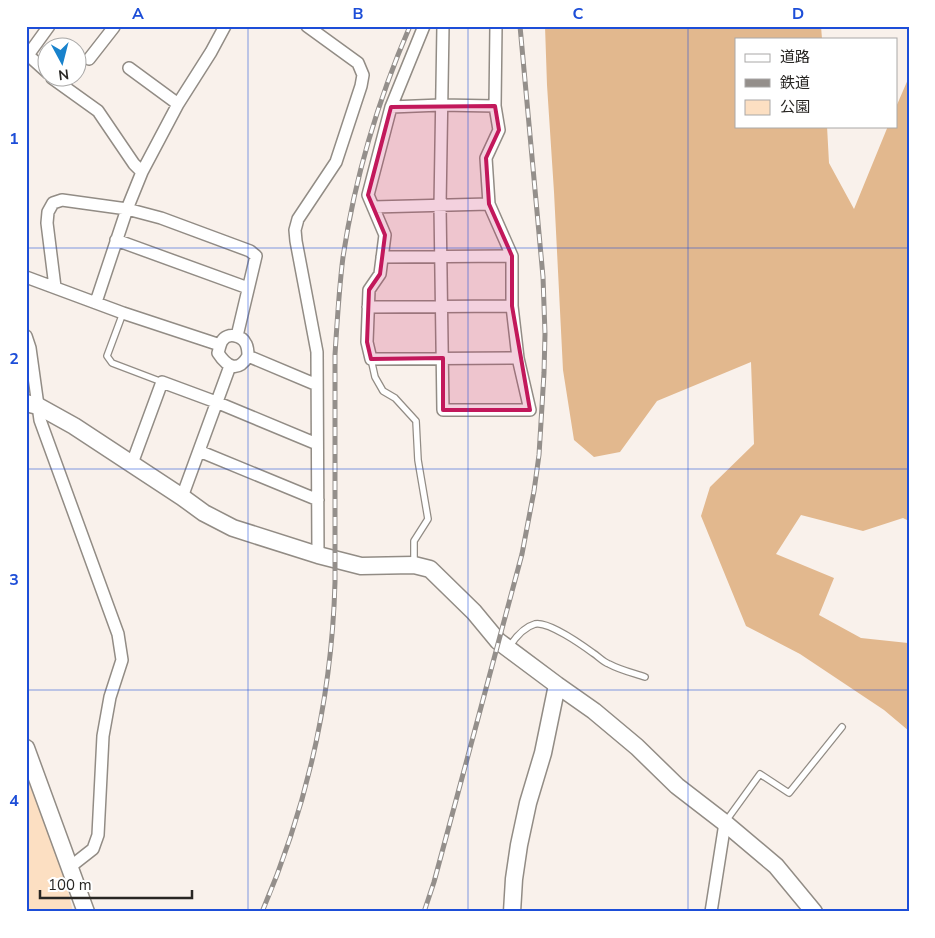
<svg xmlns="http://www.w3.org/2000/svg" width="935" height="938" viewBox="0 0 935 938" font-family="'Nunito Sans','Noto Sans JP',sans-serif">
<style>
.green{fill:#fcdfc2}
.forest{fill:#e2b88e}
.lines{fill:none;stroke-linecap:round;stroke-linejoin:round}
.lane-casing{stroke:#928c85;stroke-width:8}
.street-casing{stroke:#928c85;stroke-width:14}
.secondary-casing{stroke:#928c85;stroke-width:19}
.lane{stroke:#fff;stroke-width:5.5}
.street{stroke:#fff;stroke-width:11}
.secondary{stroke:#fff;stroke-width:16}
.rail-casing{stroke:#948f8b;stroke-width:5}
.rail{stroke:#fff;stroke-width:3;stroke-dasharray:9;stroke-linecap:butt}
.marked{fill:#c2185b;fill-opacity:0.2;stroke:#c2185b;stroke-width:4;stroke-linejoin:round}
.grid{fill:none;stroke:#1d4ed8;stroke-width:1;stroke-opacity:0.55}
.neatline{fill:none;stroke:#1d4ed8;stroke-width:2}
.grid-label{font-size:16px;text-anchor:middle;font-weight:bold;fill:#1d4ed8}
</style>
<rect width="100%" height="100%" fill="#f9f1eb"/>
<!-- green -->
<path class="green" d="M 26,764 L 58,846 L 73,912 L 26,912 Z"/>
<!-- forest -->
<path class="forest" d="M 545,26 L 821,26 L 822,39 L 736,39 L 736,126 L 827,126 L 829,163 L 854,209 L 888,126 L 896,126 L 896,107 L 909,77 L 909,521 L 903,518 L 863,531 L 801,515 L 776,554 L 834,578 L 819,615 L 861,638 L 908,643 L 909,640 L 909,731 L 884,710 L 800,654 L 746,626 L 701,516 L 710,487 L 754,444 L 751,362 L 657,401 L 620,452 L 594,457 L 574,440 L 563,370 L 554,192 L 547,85 Z"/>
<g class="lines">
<defs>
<path id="lane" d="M 123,313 L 107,356 L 112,363 L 162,382
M 371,359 L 375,377 L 383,391 L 395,398 L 416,421 L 418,460 L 428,519 L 414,541 L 414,564
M 509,647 C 515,638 524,627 535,624 C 548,621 582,645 593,653 C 598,656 603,662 609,664 C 620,670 633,673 645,677
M 726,821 L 760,774 L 789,793 L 842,727"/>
<path id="street" d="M 307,26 L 358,63 L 363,75 L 361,86 L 336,162 L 298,219 L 295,230 L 296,241 L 317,352 L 318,555
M 424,26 L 391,107 L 368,195 L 385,235 L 380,274 L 369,290 L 367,342 L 371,359 L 518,358
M 443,26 L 440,206 L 443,410 L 530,410 L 518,358 L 512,306 L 512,256 L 489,204 L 486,158 L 499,130 L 495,106 L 496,26
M 89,59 L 114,27 L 114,26
M 129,68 L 178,104
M 48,73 L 28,55 L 49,26
M 52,78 L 98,111 L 134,164 L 142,172 L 127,209 L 96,302
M 391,107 L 441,105 L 495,106
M 142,172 L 178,104 L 211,52 L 225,26
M 373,207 L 489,204
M 116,240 L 248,288
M 382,257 L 512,256
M 26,277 L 123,313 L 220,345
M 55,287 L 47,223 L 48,212 L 53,203 L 62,200 L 127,209 L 161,218 L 250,251 L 256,256 L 237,336
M 368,307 L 512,306
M 26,336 L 30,348 L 40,420 L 118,634 L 122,660 L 110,697 L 103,736 L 98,835 L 93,849 L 70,867
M 248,356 C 238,373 227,367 218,353 C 219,350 220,344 222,341 C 227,332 242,335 246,344 C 248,348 248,352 248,356 L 317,385
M 199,451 L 318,500
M 130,463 L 134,458 L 162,382 L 216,402 L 317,444
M 182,497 L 230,366
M 711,912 L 725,823"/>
<path id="secondary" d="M 26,403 L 38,406 L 74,426 L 182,497 L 204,513 L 233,528 L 318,555 L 361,566 L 414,565 L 430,569 L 474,612 L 498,641 L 557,685 L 594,711 L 637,747 L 677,786 L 725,823 L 776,866 L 814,912
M 26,748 L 86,912
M 512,912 L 514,879 L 519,845 L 528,803 L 543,753 L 557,685"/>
</defs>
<!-- lane casing -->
<use href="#lane" class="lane-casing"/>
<!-- street casing -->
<use href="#street" class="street-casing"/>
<!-- secondary casing -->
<use href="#secondary" class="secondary-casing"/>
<!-- lane -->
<use href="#lane" class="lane"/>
<!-- street -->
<use href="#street" class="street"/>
<!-- secondary -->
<use href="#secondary" class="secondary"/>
<defs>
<path id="rail" d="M 262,912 C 307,807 332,695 335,582 L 335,355 C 337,323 339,289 343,257 C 355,177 378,100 410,26
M 424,912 L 434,882 L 469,752 L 522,554 L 534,491 L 539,455 L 544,373 L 545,334 L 543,277 L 520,26"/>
</defs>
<!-- rail casing -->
<use href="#rail" class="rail-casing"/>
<!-- rail -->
<use href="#rail" class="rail"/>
</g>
<!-- marked area -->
<path class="marked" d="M 495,106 L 499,130 L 486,158 L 489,204 L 512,256 L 512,306 L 530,410 L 443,410 L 443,358 L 371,359 L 367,342 L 369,290 L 380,274 L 385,235 L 368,195 L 391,107 Z"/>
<!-- grid -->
<path class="grid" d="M 248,26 L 248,912M 468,26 L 468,912M 688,26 L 688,912M 26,248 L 909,248M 26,469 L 909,469M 26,690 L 909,690"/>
<!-- border -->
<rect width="935" height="938" fill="none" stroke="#ffffff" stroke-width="55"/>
<!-- legend -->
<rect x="735" y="38" width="162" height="90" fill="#ffffff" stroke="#a9a8a7"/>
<rect x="745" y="54" width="25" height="8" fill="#ffffff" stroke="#a9a8a7"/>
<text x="780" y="62" font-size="15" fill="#282623">道路</text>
<rect x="745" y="79" width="25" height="8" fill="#948f8b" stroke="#a9a8a7"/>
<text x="780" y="88" font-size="15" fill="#282623">鉄道</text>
<rect x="745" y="100" width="25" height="15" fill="#fcdfc2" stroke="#a9a8a7"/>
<text x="780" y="112" font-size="15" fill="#282623">公園</text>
<!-- north arrow -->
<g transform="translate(62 62) rotate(173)"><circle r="24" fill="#ffffff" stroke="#a9a8a7"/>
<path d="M0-4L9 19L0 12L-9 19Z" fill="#1882cc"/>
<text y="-8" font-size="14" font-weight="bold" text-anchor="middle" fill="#282623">N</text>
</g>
<!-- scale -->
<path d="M40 890v8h152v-8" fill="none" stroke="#282623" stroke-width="2.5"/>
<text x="48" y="890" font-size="15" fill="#282623" stroke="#ffffff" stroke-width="4" paint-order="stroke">100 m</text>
<rect x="28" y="28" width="880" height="882" class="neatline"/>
<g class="grid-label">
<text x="138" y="19">A</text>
<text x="358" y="19">B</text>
<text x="578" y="19">C</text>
<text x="798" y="19">D</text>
<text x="14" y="144">1</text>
<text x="14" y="364">2</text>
<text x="14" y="585">3</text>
<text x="14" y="806">4</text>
</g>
</svg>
